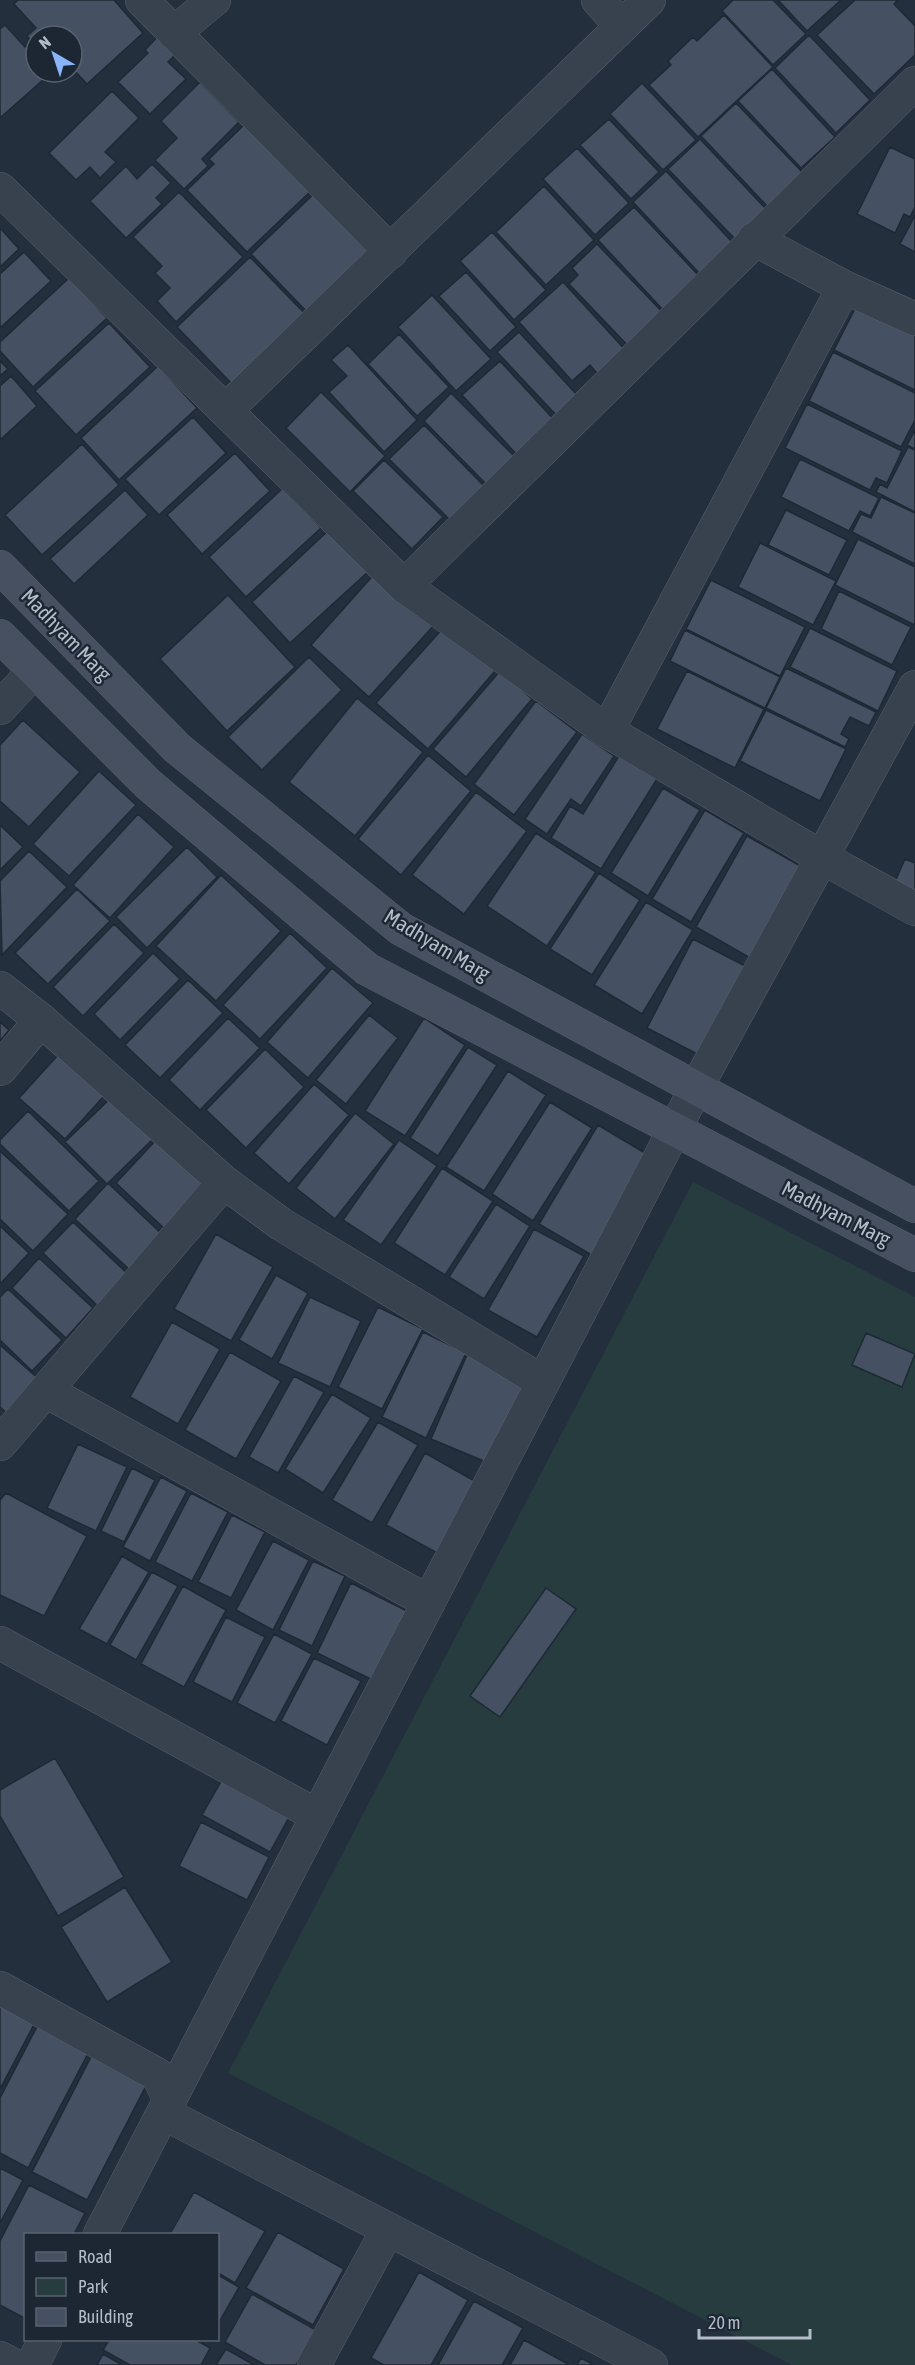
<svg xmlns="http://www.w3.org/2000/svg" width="915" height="2365" viewBox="0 0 915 2365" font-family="'Asap Condensed',sans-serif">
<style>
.green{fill:#263c3f}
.building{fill:#455162;stroke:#1f2835;stroke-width:1.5}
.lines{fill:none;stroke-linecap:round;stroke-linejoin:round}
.street-casing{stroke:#565f6c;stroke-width:34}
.secondary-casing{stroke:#565f6c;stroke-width:34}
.street{stroke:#38414e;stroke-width:33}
.secondary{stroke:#465061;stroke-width:33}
.labels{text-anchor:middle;stroke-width:5;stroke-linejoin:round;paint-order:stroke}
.street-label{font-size:21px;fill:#b4bcc9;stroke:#1d2633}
</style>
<rect width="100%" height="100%" fill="#242f3e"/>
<!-- green -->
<path class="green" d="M 693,1182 L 915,1297 L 915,2365 L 792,2365 L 228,2073 Z"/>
<!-- building -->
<path class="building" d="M 18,0 L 114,0 L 143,33 L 87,84 L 72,68 L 72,36 L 36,36 L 36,46 L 27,36 L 36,28 L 14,4 Z
M 733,0 L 773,0 L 806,34 L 773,65 L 722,11 Z
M 778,0 L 841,0 L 807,31 Z
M 855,0 L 898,0 L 894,4 L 915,26 L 915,55 L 874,94 L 817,35 Z
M 724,15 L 773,67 L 698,137 L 649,85 L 671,65 L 668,61 L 693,37 L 697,41 Z
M 5,25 L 25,47 L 28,44 L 36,52 L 36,72 L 52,72 L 0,118 L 0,29 Z
M 160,34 L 178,52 L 168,62 L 186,79 L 150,114 L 118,82 L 148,53 L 145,50 Z
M 809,35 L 870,100 L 836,133 L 775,68 Z
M 772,69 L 835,137 L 801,168 L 738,101 Z
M 200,82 L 239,122 L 202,159 L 208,166 L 184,189 L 155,160 L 177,138 L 161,121 Z
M 642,83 L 696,140 L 663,170 L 610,114 Z
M 112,91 L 139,118 L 105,152 L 116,162 L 100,178 L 90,167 L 76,180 L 49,153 Z
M 736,103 L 803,173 L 768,207 L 701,136 Z
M 609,119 L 659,172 L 631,199 L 580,145 Z
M 248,121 L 313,189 L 247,252 L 187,190 L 214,164 L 209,159 Z
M 700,139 L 767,210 L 735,239 L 668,169 Z
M 890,147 L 915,159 L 915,207 L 910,217 L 904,214 L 895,233 L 857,214 Z
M 577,148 L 629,203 L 595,235 L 543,179 Z
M 152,164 L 171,183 L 156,198 L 162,204 L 126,238 L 90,201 L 126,166 L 137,179 Z
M 666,171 L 733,243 L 700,274 L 633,202 Z
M 544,186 L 594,240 L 546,285 L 496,232 Z
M 320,188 L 379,250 L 311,316 L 251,254 Z
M 179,192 L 243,257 L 176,322 L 157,301 L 170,288 L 155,273 L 162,266 L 133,237 Z
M 634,207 L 701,278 L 665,312 L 598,240 Z
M 915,215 L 915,252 L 900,244 Z
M 0,228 L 19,249 L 0,267 Z
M 492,232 L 546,290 L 514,320 L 460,261 Z
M 597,244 L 668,318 L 633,351 L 569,284 L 578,275 L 572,268 Z
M 24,252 L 51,281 L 0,328 L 0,274 Z
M 250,257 L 308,317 L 235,387 L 177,327 Z
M 466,272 L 516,327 L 490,351 L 439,296 Z
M 69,278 L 107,318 L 33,387 L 0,351 L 0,342 Z
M 563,282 L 629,354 L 602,379 L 590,365 L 572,381 L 519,322 Z
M 432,295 L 491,359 L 456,391 L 398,327 Z
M 861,297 L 915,324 L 915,390 L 834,350 Z
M 109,323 L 150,367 L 76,435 L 35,391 Z
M 519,332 L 579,397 L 558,417 L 497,352 Z
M 399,334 L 449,387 L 417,416 L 368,364 Z
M 348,345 L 417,420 L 384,452 L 329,392 L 347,376 L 331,360 Z
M 833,352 L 915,393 L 915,420 L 901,447 L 809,401 Z
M 0,361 L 8,369 L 0,376 Z
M 500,361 L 557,423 L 519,457 L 462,395 Z
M 158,366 L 197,408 L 119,480 L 81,438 Z
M 11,376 L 37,406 L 0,440 L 0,386 Z
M 321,392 L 385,456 L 350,492 L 286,428 Z
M 451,393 L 514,456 L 486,484 L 424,421 Z
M 807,404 L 902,451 L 887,483 L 876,478 L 870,490 L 785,448 Z
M 193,417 L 226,453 L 159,515 L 125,479 Z
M 424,425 L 486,488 L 451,521 L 389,459 Z
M 915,430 L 915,449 L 907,445 Z
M 82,444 L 119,485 L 42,555 L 5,515 Z
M 908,447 L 915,450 L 915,512 L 876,492 L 880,484 L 887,488 Z
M 235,453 L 270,491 L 202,554 L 167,515 Z
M 800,459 L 879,498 L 870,516 L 860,511 L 849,531 L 781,497 Z
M 384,460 L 443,517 L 412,549 L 353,491 Z
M 283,488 L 321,528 L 246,597 L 209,557 Z
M 125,490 L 148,515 L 74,584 L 50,559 Z
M 881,497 L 915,513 L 915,564 L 852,532 L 861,514 L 871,518 Z
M 786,510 L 847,540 L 829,575 L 768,545 Z
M 331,528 L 370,570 L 290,643 L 252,602 Z
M 858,539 L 915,567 L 915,625 L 835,585 Z
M 760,543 L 836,581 L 813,625 L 738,587 Z
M 378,570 L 436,623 L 369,697 L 311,645 Z
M 711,580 L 805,627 L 780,676 L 686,629 Z
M 839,591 L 911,627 L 892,665 L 821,629 Z
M 228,595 L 295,667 L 227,731 L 160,659 Z
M 444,627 L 495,671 L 428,749 L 376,703 Z
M 810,628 L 897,671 L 878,711 L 790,667 Z
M 685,630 L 780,677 L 765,708 L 670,661 Z
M 309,657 L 342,690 L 262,770 L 228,737 Z
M 786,668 L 876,712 L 869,726 L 850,717 L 841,734 L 849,739 L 845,747 L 766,708 Z
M 500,671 L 532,699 L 466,777 L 433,749 Z
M 687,671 L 764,709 L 735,768 L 657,729 Z
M 357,698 L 423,752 L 355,836 L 289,782 Z
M 536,701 L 577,732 L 514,815 L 474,784 Z
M 766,710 L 846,749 L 820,801 L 740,761 Z
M 23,720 L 80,772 L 29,827 L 0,801 L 0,745 Z
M 582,734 L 614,756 L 581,806 L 571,799 L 547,834 L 525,819 Z
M 428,755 L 471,791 L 401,875 L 358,839 Z
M 619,756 L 657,779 L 601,869 L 551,838 L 570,806 L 583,814 Z
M 99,771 L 136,805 L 69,876 L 33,844 Z
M 663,788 L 700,810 L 648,896 L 611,873 Z
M 476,792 L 527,831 L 464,914 L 412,875 Z
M 705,810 L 744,833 L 691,922 L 652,899 Z
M 138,814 L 174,847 L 110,918 L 73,885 Z
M 0,825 L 23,847 L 0,870 Z
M 536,833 L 596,872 L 547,946 L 487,906 Z
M 747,836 L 804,868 L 752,959 L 696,927 Z
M 187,847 L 217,877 L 147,948 L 116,917 Z
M 29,851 L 67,887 L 2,955 L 0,881 Z
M 905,859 L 915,863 L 915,896 L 893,886 Z
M 599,873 L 640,900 L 592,975 L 550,949 Z
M 221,875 L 281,931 L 216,1001 L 156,946 Z
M 77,889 L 110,921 L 48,984 L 15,953 Z
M 646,902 L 693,930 L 642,1014 L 594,985 Z
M 114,924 L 144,953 L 83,1016 L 53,987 Z
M 290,933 L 327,968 L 260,1039 L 223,1005 Z
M 693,939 L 751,969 L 705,1058 L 647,1028 Z
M 153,953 L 180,979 L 120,1040 L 94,1014 Z
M 332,968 L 373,1003 L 308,1078 L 267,1042 Z
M 188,980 L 223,1013 L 160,1078 L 125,1045 Z
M 369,1015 L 398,1038 L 346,1104 L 316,1080 Z
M 228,1018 L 260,1048 L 200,1110 L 169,1080 Z
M 424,1018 L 465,1045 L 405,1136 L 365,1111 Z
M 0,1022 L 9,1030 L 0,1041 Z
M 468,1047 L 497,1065 L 438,1156 L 410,1138 Z
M 265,1049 L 304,1087 L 246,1148 L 206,1110 Z
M 58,1055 L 104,1096 L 65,1139 L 19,1098 Z
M 508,1071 L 546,1095 L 484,1191 L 446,1167 Z
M 314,1084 L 349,1115 L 289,1184 L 254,1153 Z
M 115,1094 L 156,1136 L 107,1184 L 65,1142 Z
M 550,1102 L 592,1128 L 533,1221 L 492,1194 Z
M 28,1111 L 99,1181 L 69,1211 L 0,1144 L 0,1140 Z
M 355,1113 L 394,1144 L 335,1219 L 296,1188 Z
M 598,1125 L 655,1159 L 595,1257 L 539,1224 Z
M 158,1138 L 211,1187 L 168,1232 L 116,1183 Z
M 399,1140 L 437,1166 L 381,1245 L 343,1220 Z
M 0,1151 L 68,1214 L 33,1251 L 0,1219 Z
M 442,1168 L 493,1201 L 445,1275 L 394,1243 Z
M 108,1183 L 166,1238 L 133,1273 L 75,1219 Z
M 496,1204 L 530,1226 L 484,1299 L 449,1277 Z
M 73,1222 L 132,1278 L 102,1310 L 43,1253 Z
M 0,1226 L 29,1253 L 1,1283 L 0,1283 Z
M 534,1229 L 584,1256 L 537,1337 L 488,1310 Z
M 216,1234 L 273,1267 L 231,1341 L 174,1309 Z
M 39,1258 L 93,1308 L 66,1338 L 12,1288 Z
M 276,1275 L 308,1293 L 272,1359 L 239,1340 Z
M 8,1289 L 62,1340 L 32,1371 L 0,1340 L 0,1297 Z
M 310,1297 L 361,1321 L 330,1387 L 278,1363 Z
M 378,1307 L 423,1329 L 382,1409 L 338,1387 Z
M 172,1322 L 220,1349 L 178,1424 L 130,1397 Z
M 423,1332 L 466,1353 L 426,1438 L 382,1417 Z
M 866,1333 L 915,1354 L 902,1387 L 852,1365 Z
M 0,1345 L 40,1380 L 9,1415 L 0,1407 Z
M 230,1352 L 281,1381 L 236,1459 L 185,1430 Z
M 467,1355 L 526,1379 L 491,1464 L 431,1439 Z
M 294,1376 L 324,1392 L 278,1473 L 249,1457 Z
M 332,1394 L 371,1418 L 323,1493 L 285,1469 Z
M 378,1422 L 418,1445 L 372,1523 L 332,1500 Z
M 78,1444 L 127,1467 L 96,1531 L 47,1508 Z
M 425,1453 L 480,1484 L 441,1555 L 386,1525 Z
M 132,1468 L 155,1480 L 124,1542 L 101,1531 Z
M 161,1477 L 187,1491 L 150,1561 L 123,1547 Z
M 6,1493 L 87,1536 L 44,1616 L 0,1595 L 0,1500 Z
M 191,1493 L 228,1512 L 192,1581 L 155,1562 Z
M 232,1515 L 265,1532 L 231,1598 L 198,1582 Z
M 273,1541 L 309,1560 L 273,1630 L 236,1610 Z
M 122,1556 L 149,1572 L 107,1644 L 79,1629 Z
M 313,1561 L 345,1576 L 312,1646 L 279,1630 Z
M 152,1572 L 178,1586 L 136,1660 L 110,1645 Z
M 351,1583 L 413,1614 L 379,1683 L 317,1653 Z
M 183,1586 L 226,1610 L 184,1687 L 141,1664 Z
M 546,1588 L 576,1609 L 500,1717 L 470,1696 Z
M 226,1617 L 265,1637 L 232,1702 L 193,1682 Z
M 274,1634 L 312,1654 L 275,1723 L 237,1703 Z
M 314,1658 L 361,1681 L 327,1745 L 281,1721 Z
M 55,1758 L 124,1877 L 58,1916 L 0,1816 L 0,1790 Z
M 227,1771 L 294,1808 L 270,1852 L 202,1815 Z
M 201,1822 L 269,1857 L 247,1900 L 179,1866 Z
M 125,1887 L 172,1962 L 107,2002 L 61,1927 Z
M 0,1995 L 39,2015 L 0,2089 Z
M 42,2017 L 93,2044 L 28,2168 L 0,2153 L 0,2098 Z
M 94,2051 L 149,2080 L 87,2200 L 32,2172 Z
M 0,2168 L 23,2180 L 0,2223 Z
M 29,2185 L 85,2213 L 74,2234 L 26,2234 L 26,2319 L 0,2305 L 0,2241 Z
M 194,2192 L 265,2231 L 235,2283 L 218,2273 L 218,2234 L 170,2234 Z
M 278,2232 L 344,2269 L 313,2325 L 246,2288 Z
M 419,2272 L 468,2300 L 431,2365 L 384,2365 L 371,2358 Z
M 218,2275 L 239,2287 L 218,2324 Z
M 252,2294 L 316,2330 L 296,2365 L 265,2365 L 225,2342 Z
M 474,2301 L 523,2328 L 502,2365 L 438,2365 Z
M 109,2340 L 196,2340 L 210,2348 L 201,2365 L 130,2365 L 103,2350 Z
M 524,2340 L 568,2364 L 568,2365 L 510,2365 Z
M 226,2349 L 254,2365 L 216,2365 Z
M 103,2354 L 122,2365 L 97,2365 Z
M 581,2358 L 594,2365 L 577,2365 Z"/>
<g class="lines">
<defs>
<path id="street" d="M 142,0 L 391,252
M 598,0 L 621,26
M 174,33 L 214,0
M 0,189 L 404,586 L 607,731 L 823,858 L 915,909
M 754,239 L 844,287 L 915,319
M 226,410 L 649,0
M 404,586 L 915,83
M 0,708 L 34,671
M 607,731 L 844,287
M 0,988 L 41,1020 L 224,1182 L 281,1224 L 543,1382
M 0,1069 L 41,1020
M 46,1391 L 429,1602
M 0,1444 L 224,1182
M 0,1643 L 318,1816
M 0,1988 L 158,2075 L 170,2101 L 167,2115 L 651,2365
M 100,2234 L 696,1088 L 915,687
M 0,2358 L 13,2365
M 32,2365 L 45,2340
M 314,2365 L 388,2229"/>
<path id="secondary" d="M 0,567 L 177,748 L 401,929 L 915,1206
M 0,636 L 148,784 L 367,969 L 915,1255"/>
</defs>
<!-- street casing -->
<use href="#street" class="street-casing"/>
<!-- secondary casing -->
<use href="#secondary" class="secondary-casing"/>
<!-- street -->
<use href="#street" class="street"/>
<!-- secondary -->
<use href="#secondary" class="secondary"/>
</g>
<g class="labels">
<!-- street labels -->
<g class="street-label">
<text transform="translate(66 635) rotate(46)" y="7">Madhyam Marg</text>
<text transform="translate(437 945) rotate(31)" y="7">Madhyam Marg</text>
<text transform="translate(836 1214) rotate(27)" y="7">Madhyam Marg</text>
</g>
</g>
<!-- legend -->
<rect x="24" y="2233" width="195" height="108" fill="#1d2633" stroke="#59626f" stroke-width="1.5"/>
<rect x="36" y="2252" width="30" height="9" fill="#465061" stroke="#59626f" stroke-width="1.5"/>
<text x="78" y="2263" font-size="18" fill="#b4bcc9">Road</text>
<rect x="36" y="2278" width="30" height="18" fill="#263c3f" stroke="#59626f" stroke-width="1.5"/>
<text x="78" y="2293" font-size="18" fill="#b4bcc9">Park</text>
<rect x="36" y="2308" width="30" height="18" fill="#455162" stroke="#59626f" stroke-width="1.5"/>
<text x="78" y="2323" font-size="18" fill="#b4bcc9">Building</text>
<!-- north arrow -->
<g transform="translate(54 54) rotate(321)"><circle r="28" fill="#1d2633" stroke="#59626f" stroke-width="1.5"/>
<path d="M0-4.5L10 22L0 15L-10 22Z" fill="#8ab4f8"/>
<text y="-9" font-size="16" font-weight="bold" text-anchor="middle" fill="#b4bcc9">N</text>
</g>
<!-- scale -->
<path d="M699 2329v9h111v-9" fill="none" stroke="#b4bcc9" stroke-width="3"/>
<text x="708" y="2329" font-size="18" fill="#b4bcc9" stroke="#1d2633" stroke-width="4.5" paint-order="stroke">20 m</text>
</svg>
